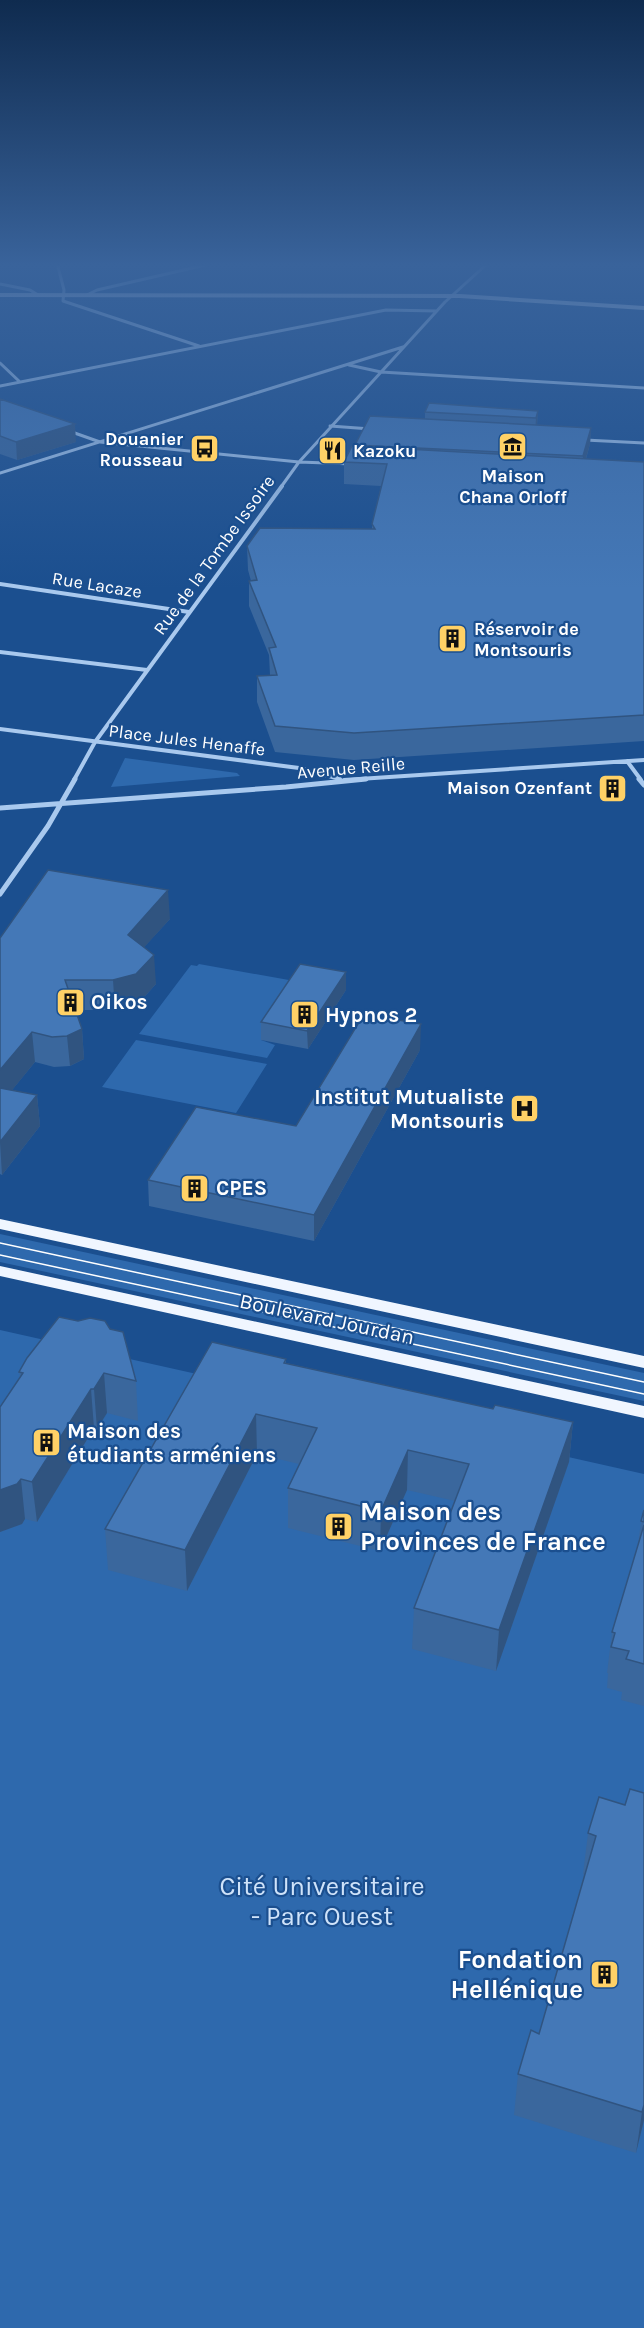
<svg xmlns="http://www.w3.org/2000/svg" width="644" height="2328" viewBox="0 0 644 2328" font-family="Karla,sans-serif">
<style>
.green{fill:#2e69ad}
.lines{fill:none;stroke-linecap:round;stroke-linejoin:round}
.street-far2{stroke:#a9c9ee;stroke-width:3}
.street-far1{stroke:#a9c9ee;stroke-width:4}
.street{stroke:#a9c9ee;stroke-width:5}
.secondary{fill:#d6e6fa;fill-rule:evenodd}
.primary{fill:#f0f6ff;fill-rule:evenodd}
.tram{stroke:#fff;stroke-width:1.5}
.wall{fill:#3a679d}
.shaded-wall{fill:#305480}
.building{fill:#4478b7;stroke:#305480;stroke-width:1.5}
.labels{text-anchor:middle;stroke-width:4.5;stroke-linejoin:round;paint-order:stroke}
.far-poi-label{font-size:18px;font-weight:bold;fill:#fff;stroke:#1b4f8f;text-anchor:end}
.far-street-label{font-size:18px;fill:#fff;stroke:#1b4f8f}
.poi-label{font-size:21px;font-weight:bold;fill:#fff;stroke:#1b4f8f;text-anchor:start}
.street-label{font-size:21px;fill:#fff;stroke:#1b4f8f}
.near-poi-label{font-size:26px;font-weight:bold;fill:#fff;stroke:#1b4f8f;text-anchor:start}
.near-park-label{font-size:26px;fill:#cfe3fa;stroke:#1b4f8f}
</style>
<rect width="100%" height="100%" fill="#1b4f8f"/>
<!-- green -->
<path class="green" d="M 125,758 L 237,773 L 240,776 L 111,787 Z
M 199,964 L 300,982 L 261,1040 L 275,1045 L 267,1058 L 139,1034 L 191,965 L 197,966 Z
M 136,1040 L 267,1064 L 236,1113 L 102,1087 Z
M 0,1234 L 644,1373 L 644,1401 L 0,1262 Z
M 0,1330 L 644,1474 L 644,2328 L 0,2328 Z"/>
<g class="lines">
<!-- street-far2 -->
<path class="street-far2" d="M 57,263 L 64,290 L 63,301 L 199,346
M 0,284 L 30,290 L 38,295
M 87,295 L 97,290 L 214,263
M 0,363 L 20,382
M 349,365 L 381,372 L 644,388
M 0,386 L 386,310 L 437,311
M 330,426 L 371,429
M 69,431 L 100,442 L 299,462 L 353,464
M 585,440 L 644,443
M 0,473 L 403,347
M 281,487 L 299,462 L 445,302 L 488,263"/>
<!-- street-far1 -->
<path class="street-far1" d="M 0,584 L 189,612
M 0,652 L 147,670
M 0,729 L 299,768 L 340,779
M 627,761 L 641,780
M 74,780 L 95,742 L 282,486
M 344,780 L 644,760"/>
<!-- street -->
<path class="street" d="M 639,779 L 644,785
M 0,808 L 286,787 L 366,779
M 0,894 L 48,826 L 75,779"/>
<!-- secondary -->
<path class="secondary" d="M 0,293 L 460,294 L 644,306 L 644,310 L 460,298 L 0,297 Z"/>
<!-- primary -->
<path class="primary" d="M 0,1219 L 644,1356 L 644,1368 L 0,1229 Z
M 0,1266 L 644,1406 L 644,1418 L 0,1276 Z"/>
<!-- tram -->
<path class="tram" d="M 0,1243 L 644,1382
M 0,1255 L 644,1394"/>
</g>
<!-- wall -->
<path class="wall" d="M 0,399 L 76,442 L 17,460 L 0,454 Z
M 538,411 L 537,425 L 591,428 L 590,444 L 586,459 L 644,462 L 644,741 L 354,760 L 275,752 L 257,702 L 257,676 L 270,675 L 269,655 L 249,606 L 249,581 L 251,581 L 248,570 L 247,546 L 372,529 L 372,524 L 381,486 L 344,484 L 344,462 L 355,445 L 425,419 L 425,412 Z
M 170,919 L 144,947 L 156,984 L 138,1004 L 115,1010 L 75,1010 L 82,1029 L 84,1059 L 70,1066 L 54,1067 L 35,1062 L 12,1090 L 37,1095 L 40,1126 L 2,1175 L 0,1174 L 0,938 Z
M 346,990 L 308,1049 L 261,1040 L 261,1022 Z
M 420,1050 L 314,1241 L 149,1206 L 148,1180 L 296,1126 Z
M 59,1317 L 136,1381 L 138,1421 L 107,1413 L 97,1429 L 94,1428 L 37,1522 L 25,1519 L 22,1524 L 0,1532 L 0,1407 L 20,1378 L 19,1372 Z
M 286,1359 L 286,1363 L 493,1409 L 573,1422 L 569,1462 L 496,1671 L 412,1649 L 414,1608 L 455,1501 L 407,1490 L 380,1551 L 288,1528 L 288,1488 L 299,1464 L 257,1454 L 187,1591 L 108,1570 L 105,1529 Z
M 644,1510 L 644,1706 L 621,1700 L 622,1692 L 607,1688 L 608,1673 L 607,1673 L 612,1632 L 638,1545 L 641,1521 Z
M 599,1797 L 644,2120 L 636,2153 L 514,2115 L 518,2074 L 539,2034 L 584,1875 L 583,1874 L 588,1833 Z"/>
<!-- shaded-wall -->
<path class="shaded-wall" d="M 538,411 L 537,426 L 535,433 L 536,418 Z
M 75,424 L 76,442 L 17,460 L 16,442 Z
M 591,428 L 590,444 L 582,472 L 583,456 Z
M 168,890 L 170,919 L 129,964 L 128,935 Z
M 154,955 L 156,984 L 138,1004 L 115,1010 L 113,980 Z
M 346,972 L 346,990 L 308,1049 L 307,1031 Z
M 421,1024 L 420,1050 L 314,1241 L 314,1215 Z
M 82,1029 L 84,1059 L 70,1066 L 67,1036 Z
M 32,1032 L 35,1062 L 0,1105 L 0,1070 Z
M 37,1095 L 40,1126 L 2,1175 L 0,1142 Z
M 104,1373 L 107,1413 L 97,1429 L 94,1389 Z
M 91,1389 L 94,1428 L 37,1522 L 32,1482 Z
M 256,1414 L 257,1454 L 187,1591 L 185,1550 Z
M 573,1422 L 569,1462 L 496,1671 L 499,1630 Z
M 408,1450 L 407,1490 L 380,1551 L 381,1511 Z
M 21,1479 L 25,1519 L 22,1524 L 0,1532 L 0,1490 Z
M 644,2105 L 644,2120 L 636,2153 L 642,2112 Z"/>
<!-- building -->
<path class="building" d="M 0,399 L 75,424 L 16,442 L 0,436 Z
M 429,403 L 538,411 L 536,418 L 425,412 Z
M 370,416 L 591,428 L 583,456 L 355,445 Z
M 352,446 L 644,462 L 644,715 L 354,733 L 275,726 L 257,676 L 277,675 L 269,648 L 276,647 L 249,581 L 257,580 L 247,546 L 260,528 L 375,529 L 372,524 L 387,464 L 344,462 Z
M 48,870 L 168,890 L 128,935 L 154,955 L 136,974 L 113,980 L 65,980 L 82,1029 L 67,1036 L 52,1037 L 32,1032 L 0,1070 L 0,938 Z
M 300,964 L 346,972 L 307,1031 L 261,1022 Z
M 364,1014 L 421,1024 L 314,1215 L 148,1180 L 196,1107 L 296,1126 Z
M 0,1088 L 37,1095 L 0,1142 Z
M 59,1317 L 78,1321 L 90,1318 L 105,1321 L 110,1329 L 123,1332 L 136,1381 L 104,1373 L 94,1389 L 91,1389 L 32,1482 L 21,1479 L 17,1484 L 0,1490 L 0,1407 L 23,1373 L 19,1372 L 27,1358 Z
M 212,1342 L 286,1359 L 284,1363 L 493,1409 L 495,1405 L 573,1422 L 499,1630 L 414,1608 L 469,1464 L 408,1450 L 381,1511 L 288,1488 L 317,1428 L 256,1414 L 185,1550 L 105,1529 Z
M 644,1510 L 644,1522 L 641,1521 Z
M 644,1525 L 644,1664 L 626,1659 L 629,1651 L 611,1647 L 615,1633 L 612,1632 Z
M 630,1789 L 644,1793 L 644,2105 L 642,2112 L 518,2074 L 531,2030 L 539,2034 L 596,1836 L 588,1833 L 599,1797 L 625,1805 Z"/>
<!-- sky -->
<linearGradient id="sky" x2="0" y2="1"><stop stop-color="#0f2b4f"/><stop offset="0.45" stop-color="#39639b"/><stop offset="1" stop-color="#39639b" stop-opacity="0"/></linearGradient>
<rect width="644" height="589" fill="url(#sky)"/>
<!-- icons -->
<defs>
<symbol id="museum-square" viewBox="-11 -11 22 22"><rect x="-9" y="-9" width="18" height="18" rx="4" fill="#ffd166" stroke="#1b4f8f"/><path d="M0-6L6-3V-2H-6V-3ZM-5-1h2V3h-2ZM-1-1h2V3h-2ZM3-1h2V3H3ZM-6 4H6V6H-6Z" fill="#111"/></symbol>
<symbol id="bus-square" viewBox="-11 -11 22 22"><rect x="-9" y="-9" width="18" height="18" rx="4" fill="#ffd166" stroke="#1b4f8f"/><path d="M-5-6H5V4H4V6H2V4H-2V6H-4V4H-5ZM-3.5-4V0h7V-4ZM-3.5 1.2v1.5H-2V1.2ZM2 1.2v1.5H3.5V1.2Z" fill="#111"/></symbol>
<symbol id="restaurant-square" viewBox="-11 -11 22 22"><rect x="-9" y="-9" width="18" height="18" rx="4" fill="#ffd166" stroke="#1b4f8f"/><path d="M-5-6h1v4h1v-4h1v4h1v-4h1v5L-1.5 .5V6h-2V.5L-5-1ZM5-6V6H3V1.5H1.5Q1.5-4 5-6Z" fill="#111"/></symbol>
<symbol id="building-square" viewBox="-11 -11 22 22"><rect x="-9" y="-9" width="18" height="18" rx="4" fill="#ffd166" stroke="#1b4f8f"/><path d="M-4-6H4V6H1V3H-1V6H-4ZM-2.5-4.3h1.7v1.8h-1.7ZM.8-4.3h1.7v1.8H.8ZM-2.5-1h1.7V.8h-1.7ZM.8-1h1.7V.8H.8Z" fill="#111"/></symbol>
<symbol id="hospital-square" viewBox="-11 -11 22 22"><rect x="-9" y="-9" width="18" height="18" rx="4" fill="#ffd166" stroke="#1b4f8f"/><path d="M-5-5h3v3.5h4V-5h3V5h-3V1.5h-4V5h-3Z" fill="#111"/></symbol>
</defs>
<g fill-rule="evenodd">
<use href="#museum-square" x="496" y="430" width="33" height="33"/>
<use href="#bus-square" x="188" y="432" width="33" height="33"/>
<use href="#restaurant-square" x="316" y="434" width="33" height="33"/>
<use href="#building-square" x="436" y="622" width="33" height="33"/>
<use href="#building-square" x="596" y="772" width="33" height="33"/>
<use href="#building-square" x="54" y="986" width="33" height="33"/>
<use href="#building-square" x="288" y="998" width="33" height="33"/>
<use href="#hospital-square" x="508" y="1092" width="33" height="33"/>
<use href="#building-square" x="178" y="1172" width="33" height="33"/>
<use href="#building-square" x="30" y="1426" width="33" height="33"/>
<use href="#building-square" x="322" y="1510" width="33" height="33"/>
<use href="#building-square" x="588" y="1958" width="33" height="33"/>
</g>
<g class="labels">
<!-- far-poi labels -->
<g class="far-poi-label">
<text x="183" y="445">Douanier<tspan x="183" dy="21">Rousseau</tspan></text>
<text x="353" y="457" text-anchor="start">Kazoku</text>
<text x="513" y="482" text-anchor="middle">Maison<tspan x="513" dy="21">Chana Orloff</tspan></text>
<text x="474" y="635" text-anchor="start">Réservoir de<tspan x="474" dy="21">Montsouris</tspan></text>
<text x="592" y="794">Maison Ozenfant</text>
</g>
<!-- far-street labels -->
<g class="far-street-label">
<text transform="translate(214 555) rotate(-54)" y="6">Rue de la Tombe Issoire</text>
<text transform="translate(97 585) rotate(9)" y="6">Rue Lacaze</text>
<text transform="translate(187 740) rotate(7)" y="6">Place Jules Henaffe</text>
<text transform="translate(351 768) rotate(-5)" y="6">Avenue Reille</text>
</g>
<!-- poi labels -->
<g class="poi-label">
<text x="91" y="1009">Oikos</text>
<text x="325" y="1022">Hypnos 2</text>
<text x="504" y="1104" text-anchor="end">Institut Mutualiste<tspan x="504" dy="24">Montsouris</tspan></text>
<text x="216" y="1195">CPES</text>
<text x="67" y="1438">Maison des<tspan x="67" dy="24">étudiants arméniens</tspan></text>
</g>
<!-- street labels -->
<g class="street-label">
<text transform="translate(327 1319) rotate(12)" y="7">Boulevard Jourdan</text>
</g>
<!-- near-poi labels -->
<g class="near-poi-label">
<text x="360" y="1520">Maison des<tspan x="360" dy="30">Provinces de France</tspan></text>
<text x="583" y="1968" text-anchor="end">Fondation<tspan x="583" dy="30">Hellénique</tspan></text>
</g>
<!-- near-park labels -->
<g class="near-park-label">
<text x="322" y="1895">Cité Universitaire<tspan x="322" dy="30">- Parc Ouest</tspan></text>
</g>
</g>
</svg>
